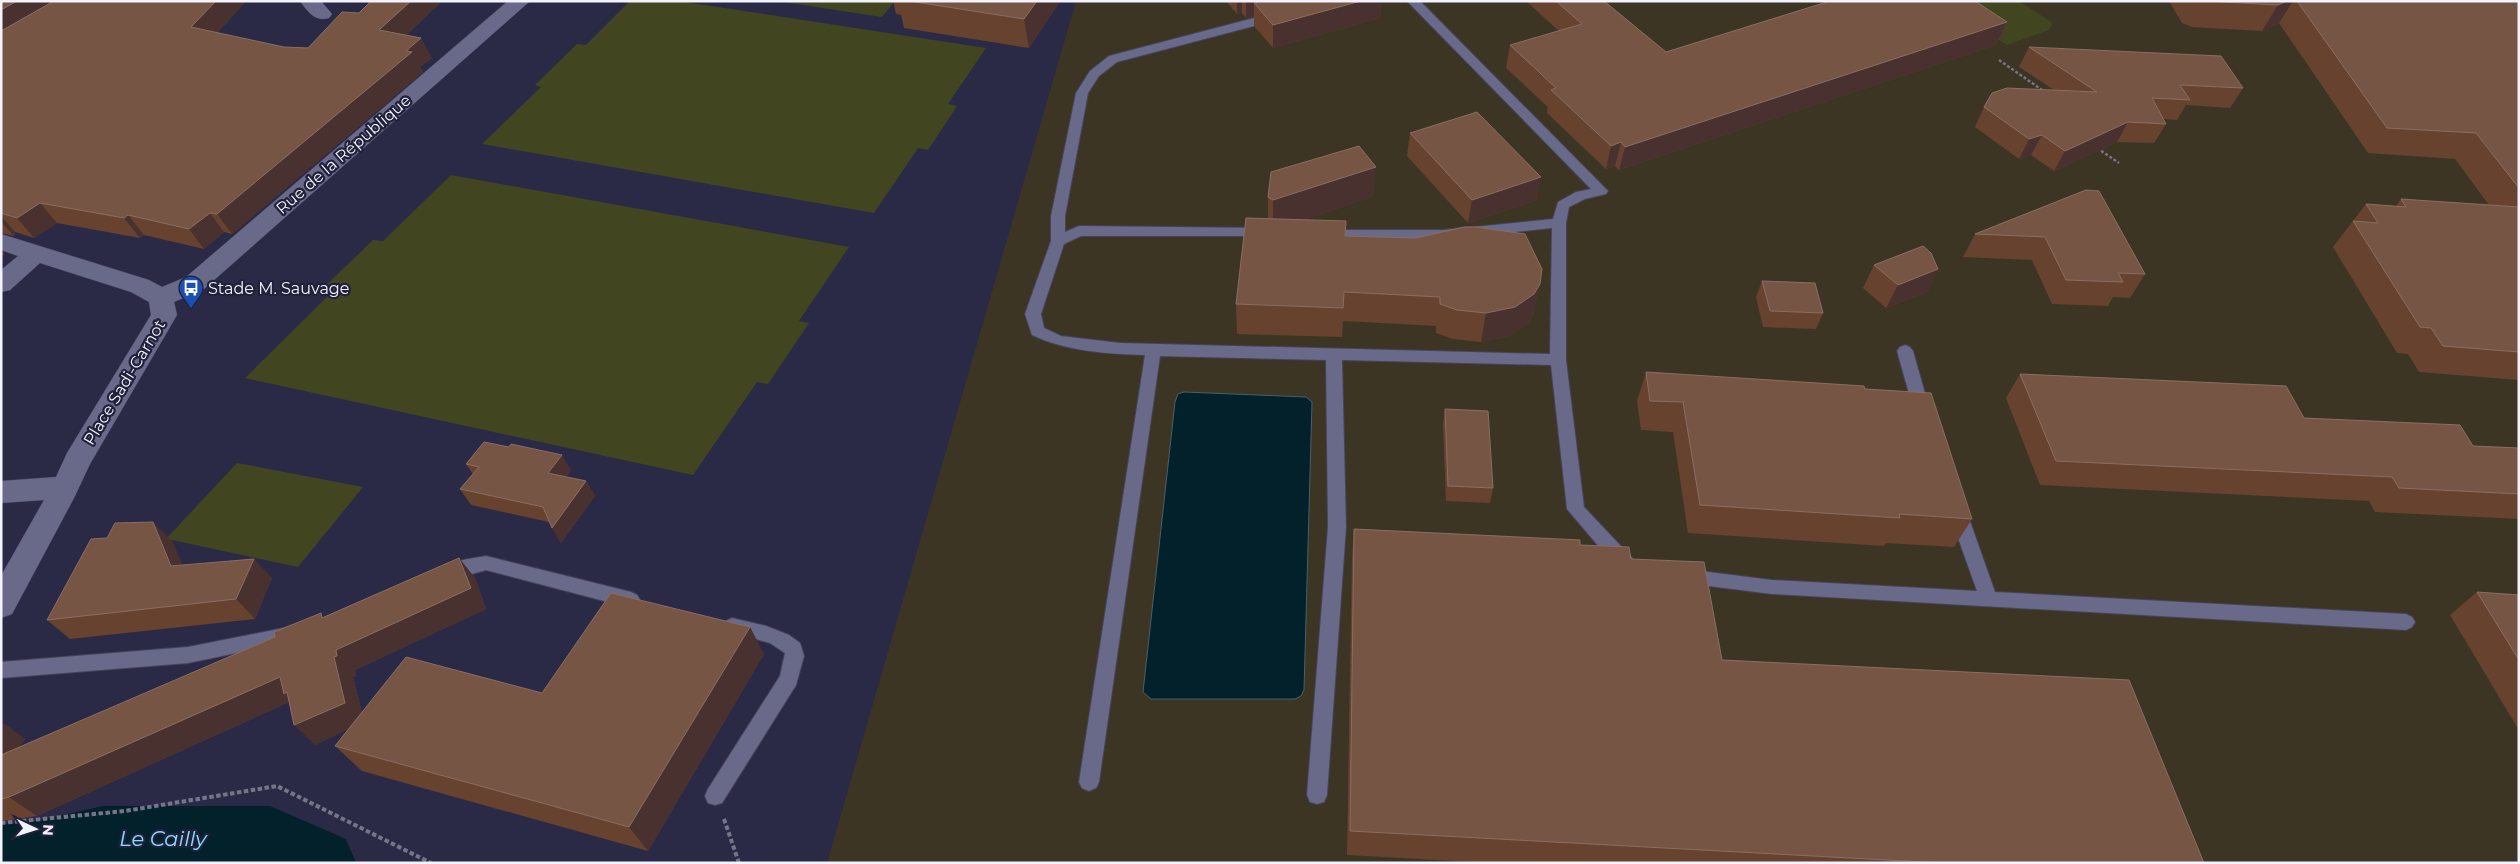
<svg xmlns="http://www.w3.org/2000/svg" width="2520" height="864" viewBox="0 0 2520 864" font-family="Montserrat,sans-serif">
<style>
.industrial{fill:#3d3524}
.green{fill:#414621}
.water{fill:#02212b;stroke:#4a606a}
.lines{fill:none;stroke-linecap:round;stroke-linejoin:round}
.river{fill:#02212b;fill-rule:evenodd}
.lane-casing{stroke:#45445a;stroke-width:2}
.street-casing{stroke:#45445a;stroke-width:1}
.path-far1{stroke:#75758a;stroke-width:2.5;stroke-dasharray:3 2;stroke-linecap:butt}
.path{stroke:#75758a;stroke-width:4;stroke-dasharray:4.5 2.5;stroke-linecap:butt}
.lane{fill:#696989;fill-rule:evenodd}
.street{fill:#696989;fill-rule:evenodd}
.wall{fill:#67422f}
.shaded-wall{fill:#49312f}
.building{fill:#765545;stroke:#8a6e62}
.labels{text-anchor:middle;stroke-width:4.5;stroke-linejoin:round;paint-order:stroke}
.street-label{font-size:16px;fill:#f2f3fe;stroke:#22213b}
.poi-label{font-size:16px;fill:#f2f3fe;stroke:#22213b;text-anchor:start}
.near-water-label{font-size:21px;font-style:italic;fill:#85dfff;stroke:#22213b}
</style>
<rect width="100%" height="100%" fill="#2b2a46"/>
<!-- industrial -->
<path class="industrial" d="M 1076,1 L 2519,1 L 2519,863 L 827,863 Z"/>
<!-- green -->
<path class="green" d="M 630,1 L 678,1 L 986,48 L 948,104 L 957,106 L 928,150 L 918,148 L 874,213 L 482,144 L 541,87 L 535,85 L 577,44 L 586,45 Z
M 777,1 L 895,1 L 882,17 Z
M 1940,1 L 2019,1 L 2051,22 L 2052,25 L 2049,30 L 2007,45 Z
M 451,175 L 849,247 L 799,321 L 809,323 L 768,384 L 757,382 L 693,475 L 245,378 L 328,296 L 317,294 L 373,240 L 383,241 Z
M 237,463 L 363,487 L 298,567 L 172,540 L 164,541 Z"/>
<!-- water -->
<path class="water" d="M 1184,392 L 1306,397 L 1312,402 L 1304,690 L 1301,696 L 1295,699 L 1151,699 L 1143,692 L 1175,402 L 1178,394 Z"/>
<g class="lines">
<!-- river -->
<path class="river" d="M 103,806 L 270,806 L 346,839 L 356,863 L 1,863 L 1,824 L 32,822 Z"/>
<defs>
<path id="lane" d="M 1407,1 L 1420,1 L 1608,191 L 1606,194 L 1585,199 L 1569,207 L 1566,223 L 1566,360 L 1584,507 L 1634,560 L 1631,565 L 1625,567 L 1612,562 L 1567,509 L 1551,365 L 1342,360 L 1346,527 L 1327,795 L 1324,802 L 1317,804 L 1310,802 L 1307,795 L 1328,527 L 1326,360 L 1160,356 L 1099,782 L 1096,788 L 1089,791 L 1082,788 L 1079,782 L 1145,355 C 1106,354 1066,351 1032,335 L 1025,314 L 1051,241 L 1051,216 L 1076,93 L 1090,71 L 1109,56 L 1273,13 L 1279,17 L 1277,20 L 1117,62 L 1099,76 L 1088,93 L 1065,216 L 1065,232 L 1079,226 L 1265,228 L 1270,230 L 1272,233 L 1270,236 L 1081,236 L 1064,244 L 1041,314 L 1044,328 L 1061,336 L 1120,343 L 1550,354 L 1552,228 L 1443,240 L 1325,240 L 1318,235 L 1325,230 L 1443,230 L 1553,219 L 1558,202 L 1576,192 L 1591,189 Z
M 1905,345 L 1910,347 L 1913,351 L 1930,411 L 1928,415 L 1916,415 L 1914,411 L 1897,351 L 1900,347 Z
M 1957,503 L 1963,505 L 1966,510 L 1995,592 L 2406,614 L 2412,617 L 2415,622 L 2412,627 L 2406,630 L 1772,594 L 1685,583 L 1679,581 L 1676,576 L 1679,571 L 1685,569 L 1772,580 L 1977,591 L 1948,510 L 1951,505 Z
M 486,556 L 631,592 L 637,595 L 640,600 L 637,605 L 631,608 L 486,570 L 447,581 L 441,579 L 438,574 C 445,560 472,559 486,556 Z
M 732,618 L 766,626 L 789,635 L 800,643 L 804,656 L 796,685 L 722,803 L 715,805 L 708,803 L 705,796 L 708,789 L 780,676 L 785,653 L 770,643 L 726,631 L 723,626 L 726,621 Z
M 289,627 L 295,629 L 298,635 L 295,641 L 188,663 L 1,678 L 1,662 L 188,647 Z"/>
<path id="street" d="M 300,1 L 321,1 L 332,14 L 329,18 C 315,22 308,12 300,1 Z
M 508,1 L 530,1 L 204,289 L 174,302 L 177,315 L 90,464 L 74,498 L 12,614 L 1,618 L 1,576 L 44,500 L 1,503 L 1,481 L 56,477 L 67,453 L 151,315 L 149,302 L 131,292 L 40,263 L 10,290 L 1,292 L 1,270 L 18,256 L 1,250 L 1,234 L 149,280 L 162,287 L 186,277 Z"/>
</defs>
<!-- lane casing -->
<use href="#lane" class="lane-casing"/>
<!-- street casing -->
<use href="#street" class="street-casing"/>
<!-- path-far1 -->
<path class="path-far1" d="M 1999,60 L 2045,92
M 2097,148 L 2119,163"/>
<!-- path -->
<path class="path" d="M 724,819 L 739,863
M 1,823 L 125,811 L 277,786 L 431,863"/>
<!-- lane -->
<use href="#lane" class="lane"/>
<!-- street -->
<use href="#street" class="street"/>
</g>
<!-- wall -->
<path class="wall" d="M 1,1 L 246,1 L 217,33 L 284,47 L 308,48 L 359,13 L 371,1 L 440,1 L 440,3 L 406,35 L 432,58 L 420,67 L 423,72 L 232,234 L 224,232 L 204,249 L 144,235 L 140,238 L 57,223 L 34,238 L 15,232 L 14,236 L 1,233 Z
M 893,1 L 1060,1 L 1029,48 L 904,28 L 901,15 L 896,14 Z
M 1226,1 L 1381,1 L 1380,18 L 1273,48 L 1254,26 L 1254,16 L 1246,18 L 1242,13 L 1237,14 Z
M 1526,1 L 1604,1 L 1666,52 L 2007,22 L 1996,45 L 1619,170 L 1615,166 L 1606,169 L 1547,113 L 1548,107 L 1506,68 L 1510,45 L 1559,31 Z
M 2169,1 L 2519,1 L 2519,380 L 2419,372 L 2408,354 L 2397,353 L 2333,247 L 2366,204 L 2396,206 L 2401,199 L 2489,205 L 2455,159 L 2368,153 L 2279,23 L 2262,31 L 2192,27 L 2182,23 Z
M 2029,47 L 2243,88 L 2230,108 L 2186,105 L 2177,120 L 2163,119 L 2166,124 L 2154,143 L 2117,142 L 2054,171 L 2031,155 L 2019,159 L 1975,127 L 1984,107 L 2054,90 L 2019,67 Z
M 1410,133 L 1537,200 L 1468,223 L 1407,156 Z
M 2086,190 L 2145,274 L 2130,298 L 2113,297 L 2108,306 L 2052,304 L 2032,260 L 1963,257 L 1975,234 Z
M 1374,196 L 1303,220 L 1345,236 L 1534,313 L 1528,324 L 1510,336 L 1481,342 L 1453,339 L 1436,333 L 1436,326 L 1343,321 L 1342,337 L 1237,334 L 1236,304 L 1268,219 L 1268,197 Z
M 1874,265 L 1938,269 L 1927,292 L 1886,308 L 1863,288 Z
M 1762,281 L 1823,313 L 1816,329 L 1763,327 L 1756,297 Z
M 1646,372 L 1865,389 L 1972,519 L 1954,547 L 1886,543 L 1884,546 L 1688,533 L 1673,432 L 1641,430 L 1637,401 Z
M 2020,374 L 2473,446 L 2519,448 L 2519,519 L 2375,512 L 2369,501 L 2040,485 L 2006,398 Z
M 1445,409 L 1493,488 L 1490,503 L 1446,501 L 1443,425 Z
M 466,464 L 571,470 L 566,477 L 586,481 L 595,496 L 561,543 L 549,522 L 471,505 L 460,489 L 473,474 Z
M 1354,529 L 1580,545 L 1631,559 L 1722,660 L 2204,863 L 1492,863 L 1347,855 L 1352,557 Z
M 172,541 L 182,565 L 272,578 L 255,619 L 70,639 L 47,620 Z
M 459,558 L 475,578 L 486,609 L 355,670 L 356,676 L 353,677 L 362,713 L 542,693 L 764,654 L 648,851 L 362,771 L 335,746 L 348,729 L 315,745 L 289,702 L 37,816 L 3,821 L 1,820 L 1,722 L 25,739 L 19,747 L 324,617 Z
M 2477,592 L 2519,595 L 2519,727 L 2517,727 L 2450,615 Z"/>
<!-- shaded-wall -->
<path class="shaded-wall" d="M 17,1 L 66,1 L 1,38 L 1,10 Z
M 216,1 L 246,1 L 204,47 L 191,27 Z
M 411,1 L 440,1 L 440,3 L 390,49 L 379,30 Z
M 1037,1 L 1060,1 L 1029,48 L 1024,19 Z
M 1237,1 L 1242,1 L 1242,13 L 1237,14 Z
M 1248,1 L 1275,1 L 1254,3 L 1254,16 L 1246,18 L 1246,2 Z
M 1361,1 L 1381,1 L 1380,18 L 1273,48 L 1273,25 Z
M 2287,1 L 2293,1 L 2279,23 L 2262,31 L 2278,5 Z
M 2007,22 L 1996,45 L 1619,170 L 1625,147 Z
M 421,38 L 432,58 L 420,67 L 423,72 L 232,234 L 217,214 Z
M 2128,122 L 2117,142 L 2054,171 L 2065,151 Z
M 2042,135 L 2031,155 L 2019,159 L 2029,139 Z
M 1621,142 L 1615,166 L 1606,169 L 1611,146 Z
M 1376,167 L 1374,196 L 1273,230 L 1273,200 Z
M 1541,177 L 1537,200 L 1468,223 L 1472,200 Z
M 40,203 L 57,223 L 34,238 L 17,218 Z
M 210,213 L 224,232 L 204,249 L 189,229 Z
M 128,215 L 144,235 L 140,238 L 124,218 Z
M 1,216 L 15,232 L 14,236 L 1,222 Z
M 1,249 L 5,253 L 1,261 Z
M 1938,269 L 1927,292 L 1886,308 L 1898,285 Z
M 1540,284 L 1534,313 L 1528,324 L 1510,336 L 1481,342 L 1486,313 Z
M 562,455 L 571,470 L 557,488 L 548,473 Z
M 586,481 L 595,496 L 561,543 L 552,528 Z
M 153,522 L 172,541 L 191,586 L 171,566 Z
M 459,558 L 475,578 L 486,609 L 355,670 L 356,676 L 353,677 L 364,722 L 315,745 L 294,725 L 334,657 L 336,650 Z
M 254,559 L 272,578 L 255,619 L 236,599 Z
M 750,627 L 764,654 L 648,851 L 629,827 Z
M 280,677 L 291,701 L 37,816 L 9,797 Z
M 1,722 L 25,739 L 1,774 Z"/>
<!-- building -->
<path class="building" d="M 1,1 L 17,1 L 1,10 Z
M 54,1 L 216,1 L 191,27 L 284,47 L 308,48 L 342,12 L 359,13 L 371,1 L 411,1 L 379,30 L 421,38 L 406,51 L 412,52 L 217,214 L 210,213 L 189,229 L 128,215 L 124,218 L 40,203 L 17,218 L 1,213 L 1,31 Z
M 909,1 L 1037,1 L 1024,19 Z
M 1262,1 L 1361,1 L 1273,25 L 1254,3 Z
M 1556,1 L 1604,1 L 1666,52 L 1830,1 L 1975,1 L 2007,22 L 1625,147 L 1621,142 L 1611,146 L 1551,90 L 1556,88 L 1510,45 L 1582,24 Z
M 2206,1 L 2287,1 L 2278,5 Z
M 2297,1 L 2519,1 L 2519,188 L 2476,133 L 2387,128 Z
M 2029,47 L 2221,56 L 2243,88 L 2180,85 L 2190,100 L 2152,98 L 2166,124 L 2128,122 L 2065,151 L 2042,135 L 2029,139 L 1984,107 L 1992,93 L 2007,88 L 2097,92 Z
M 1477,112 L 1541,177 L 1472,200 L 1410,133 Z
M 1359,146 L 1376,167 L 1273,200 L 1268,197 L 1271,172 Z
M 2086,190 L 2099,191 L 2145,274 L 2118,273 L 2123,282 L 2066,280 L 2045,237 L 1975,234 Z
M 2401,199 L 2519,207 L 2519,352 L 2443,346 L 2431,328 L 2420,327 L 2353,221 L 2378,223 L 2366,204 L 2406,207 Z
M 1246,218 L 1346,221 L 1345,236 L 1416,238 L 1464,227 L 1476,227 L 1525,234 L 1542,269 L 1540,284 L 1534,294 L 1515,307 L 1486,313 L 1457,310 L 1440,304 L 1440,297 L 1344,292 L 1343,308 L 1236,304 Z
M 1923,246 L 1931,253 L 1938,269 L 1898,285 L 1874,265 Z
M 1762,281 L 1815,283 L 1823,313 L 1770,311 Z
M 1646,372 L 1864,386 L 1865,389 L 1931,393 L 1972,519 L 1899,514 L 1900,518 L 1700,505 L 1683,402 L 1650,401 Z
M 2020,374 L 2286,386 L 2304,418 L 2460,425 L 2473,446 L 2519,448 L 2519,494 L 2399,488 L 2392,477 L 2056,461 Z
M 1445,409 L 1488,411 L 1493,488 L 1448,486 Z
M 484,442 L 509,447 L 511,444 L 562,455 L 548,473 L 586,481 L 552,528 L 543,507 L 460,489 L 479,467 L 466,464 Z
M 153,522 L 171,566 L 254,559 L 236,599 L 47,620 L 91,539 L 107,538 L 115,523 Z
M 1354,529 L 1580,540 L 1580,545 L 1629,547 L 1631,559 L 1704,562 L 1722,660 L 2129,680 L 2204,863 L 1942,863 L 1350,831 Z
M 459,558 L 471,588 L 336,650 L 337,656 L 334,657 L 345,703 L 294,725 L 287,692 L 284,694 L 280,677 L 9,797 L 1,799 L 1,755 L 275,637 L 274,632 L 321,613 L 322,618 Z
M 2477,592 L 2519,595 L 2519,660 Z
M 611,593 L 750,627 L 629,827 L 335,746 L 406,657 L 542,693 Z"/>
<!-- icons -->
<defs>
<symbol id="bus-pin" viewBox="-11 -11 22 30"><path d="M0 17L-7.5 6A9.5 9.5 0 1 1 7.5 6Z" fill="#1a4fb4" stroke="#22213b"/><path d="M-5-6H5V4H4V6H2V4H-2V6H-4V4H-5ZM-3.5-4V0h7V-4ZM-3.5 1.2v1.5H-2V1.2ZM2 1.2v1.5H3.5V1.2Z" fill="#fff"/></symbol>
</defs>
<g fill-rule="evenodd">
<use href="#bus-pin" x="177" y="274" width="28" height="38"/>
</g>
<g class="labels">
<!-- street labels -->
<g class="street-label">
<text transform="translate(343 154) rotate(-41)" y="6">Rue de la République</text>
<text transform="translate(124 382) rotate(-59)" y="6">Place Sadi-Carnot</text>
</g>
<!-- poi labels -->
<g class="poi-label">
<text x="208" y="294">Stade M. Sauvage</text>
</g>
<!-- near-water labels -->
<g class="near-water-label">
<text x="163" y="846">Le Cailly</text>
</g>
</g>
<!-- border -->
<rect width="2520" height="864" fill="none" stroke="#f2f3fe" stroke-width="5"/>
<!-- north arrow -->
<g transform="translate(35 829) rotate(94)" stroke="#22213b" stroke-width="4" paint-order="stroke">
<path d="M0-4L9 19L0 12L-9 19Z" fill="#f2f3fe"/>
<text y="-8" font-size="14" font-weight="bold" text-anchor="middle" fill="#f2f3fe">N</text>
</g>
</svg>
